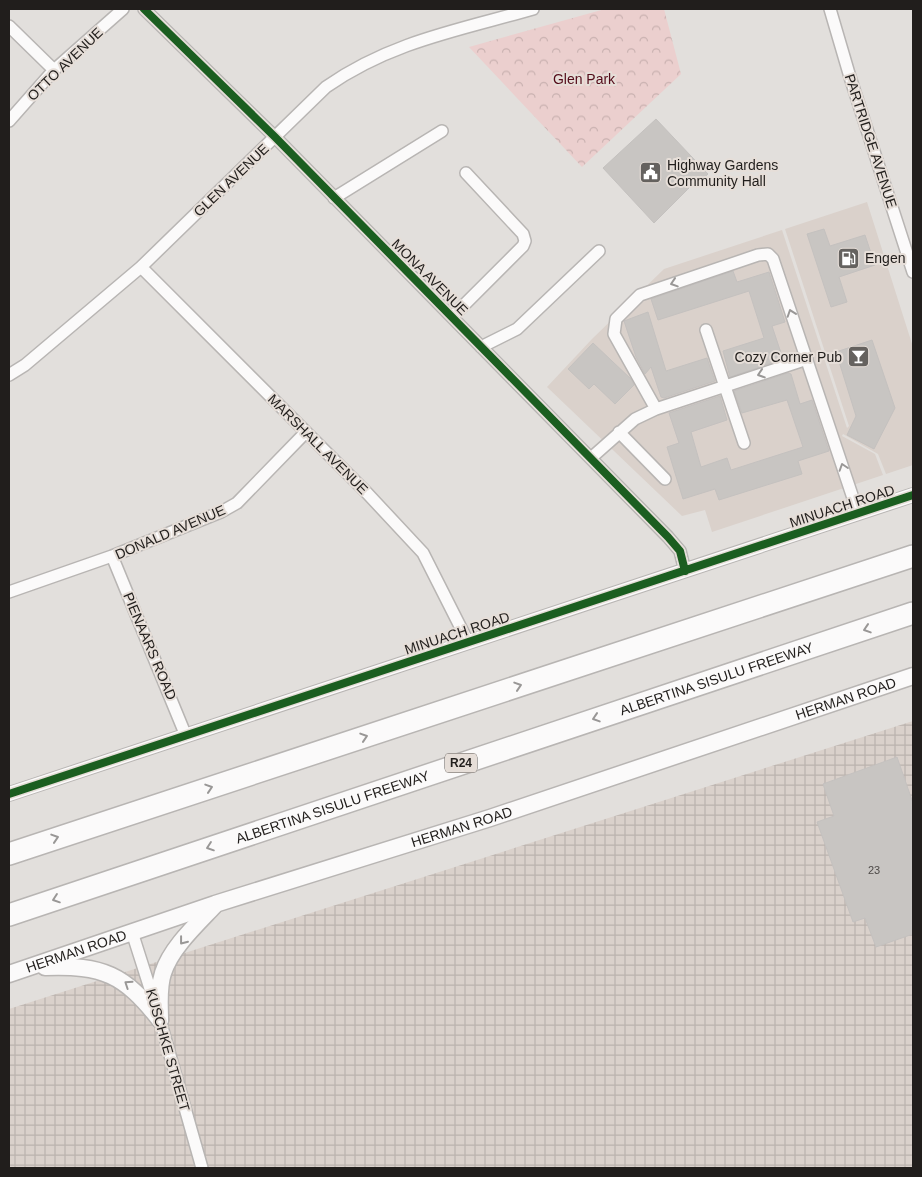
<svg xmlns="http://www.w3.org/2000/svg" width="922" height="1177" viewBox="0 0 922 1177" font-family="Helvetica,sans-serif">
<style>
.built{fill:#dad1cb}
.industrial{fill:url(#industrial-grid)}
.park{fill:url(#park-crowns)}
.building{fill:#c8c5c2;stroke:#c4c1bf}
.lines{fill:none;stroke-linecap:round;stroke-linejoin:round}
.minor-casing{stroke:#b8b5b3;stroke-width:14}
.tertiary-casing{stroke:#b8b5b3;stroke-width:16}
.secondary-casing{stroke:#b8b5b3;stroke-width:19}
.motorway-casing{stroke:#b8b5b3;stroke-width:24}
.minor{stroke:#fbfafa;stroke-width:11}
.tertiary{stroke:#fbfafa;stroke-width:14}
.secondary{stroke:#fbfafa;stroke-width:16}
.motorway{stroke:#fbfafa;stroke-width:21}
.cycleway-casing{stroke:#e6ded8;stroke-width:11}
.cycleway{stroke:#1b5e20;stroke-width:8}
.oneway{stroke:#999796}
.labels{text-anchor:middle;stroke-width:4;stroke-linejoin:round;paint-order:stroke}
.number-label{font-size:11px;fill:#4e4a48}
.shield{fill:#e6ded8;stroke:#5c5854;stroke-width:1}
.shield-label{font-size:12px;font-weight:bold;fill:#211e1c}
.street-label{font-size:14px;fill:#211e1c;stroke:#e6ded8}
.park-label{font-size:14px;fill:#540b19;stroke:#e6ded8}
.poi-label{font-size:14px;fill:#211e1c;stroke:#e6ded8;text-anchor:start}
</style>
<defs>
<pattern id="industrial-grid" width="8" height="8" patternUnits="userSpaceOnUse" patternTransform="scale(1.25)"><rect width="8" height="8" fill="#dad1cb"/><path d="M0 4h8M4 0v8" fill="none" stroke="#bbb3ae"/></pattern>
<pattern id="park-crowns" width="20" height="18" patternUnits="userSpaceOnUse" patternTransform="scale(1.25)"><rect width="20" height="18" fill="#ebcfce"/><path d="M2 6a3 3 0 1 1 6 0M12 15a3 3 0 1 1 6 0" fill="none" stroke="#c9b1b0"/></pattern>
</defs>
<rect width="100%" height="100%" fill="#e2dfdc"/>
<!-- built -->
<path class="built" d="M 867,202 L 913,347 L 913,465 L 886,474 L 878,454 L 843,434 L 842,436 L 875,454 L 883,475 L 712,532 L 705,510 L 682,516 L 547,387 L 592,339 L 664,269 L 782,230 L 847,428 L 849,426 L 785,229 Z"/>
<!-- industrial -->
<path class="industrial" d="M 913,721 L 913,1168 L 9,1168 L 9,1009 Z"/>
<!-- park -->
<path class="park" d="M 605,9 L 664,9 L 681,74 L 582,167 L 469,47 Z"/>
<!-- building -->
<path class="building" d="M 656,119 L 708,174 L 694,187 L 692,185 L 654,223 L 603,168 Z
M 824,229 L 830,246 L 865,235 L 875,265 L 839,277 L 847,302 L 831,307 L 807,234 Z
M 733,271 L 737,282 L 769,272 L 785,322 L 772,326 L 783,359 L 730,377 L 723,351 L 764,338 L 749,291 L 658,320 L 651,299 Z
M 648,312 L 666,371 L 707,358 L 715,381 L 664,398 L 661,397 L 651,367 L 645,374 L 636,357 L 624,321 Z
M 872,340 L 895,408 L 874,449 L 847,435 L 856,416 L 836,352 Z
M 593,343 L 631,379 L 634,385 L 615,404 L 594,384 L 589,389 L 568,369 Z
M 788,373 L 791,374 L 800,404 L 812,400 L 829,451 L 798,461 L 802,474 L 719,500 L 715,489 L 683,499 L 667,447 L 679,443 L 669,413 L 720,396 L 727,420 L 691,432 L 701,467 L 727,458 L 731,470 L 803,447 L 787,400 L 742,413 L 734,391 Z
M 897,757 L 913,803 L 913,934 L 876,947 L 865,918 L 853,922 L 817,822 L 834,816 L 823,784 Z"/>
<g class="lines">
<defs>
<path id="minor" d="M 144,9 L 275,137 L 668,537 L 680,551 L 685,571
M 830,9 L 850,77 L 913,272
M 9,26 L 54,70
M 9,121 L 54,70 L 123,9
M 334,198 L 442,131
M 141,267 L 367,493 L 423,553 L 468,642
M 452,317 L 523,246 L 525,241 L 523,234 L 466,173
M 706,330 L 744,443
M 481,347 L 517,329 L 599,251
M 9,375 L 25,365 L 141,267 L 326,87 C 390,42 459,30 533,9
M 656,409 L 614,334 L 616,319 L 640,295 L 758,255 L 768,254 L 773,259 L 858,513
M 619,432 L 665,479
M 591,458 L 635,419 L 656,409 L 807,359
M 112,556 L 186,736
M 9,592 L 112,556 L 221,512 L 237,503 L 306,432
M 132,932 L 160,1020 L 202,1168"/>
<path id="tertiary" d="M 9,794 L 913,495"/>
<g id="secondary">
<path d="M 45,967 C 103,965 124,974 160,1020"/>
<path id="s1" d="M 9,974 L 215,904 L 490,818 L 913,676"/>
<path d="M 160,1020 C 160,1004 158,988 163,973 C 171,948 196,925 214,906"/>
</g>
<g id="motorway">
<path d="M 9,854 L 913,556"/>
<path id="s2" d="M 9,915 L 913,613"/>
</g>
</defs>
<!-- minor casing -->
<use href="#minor" class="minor-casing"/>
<!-- tertiary casing -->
<use href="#tertiary" class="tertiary-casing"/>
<!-- secondary casing -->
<use href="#secondary" class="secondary-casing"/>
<!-- motorway casing -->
<use href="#motorway" class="motorway-casing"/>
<!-- minor -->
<use href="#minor" class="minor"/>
<!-- tertiary -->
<use href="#tertiary" class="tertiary"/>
<!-- secondary -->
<use href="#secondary" class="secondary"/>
<!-- motorway -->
<use href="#motorway" class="motorway"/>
<defs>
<path id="cycleway" d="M 144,9 L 275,137 L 668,537 L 680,551 L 685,571
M 9,794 L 913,495"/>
</defs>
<!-- cycleway casing -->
<use href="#cycleway" class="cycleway-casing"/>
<!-- cycleway -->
<use href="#cycleway" class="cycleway"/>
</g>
<!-- one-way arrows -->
<defs><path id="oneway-chevron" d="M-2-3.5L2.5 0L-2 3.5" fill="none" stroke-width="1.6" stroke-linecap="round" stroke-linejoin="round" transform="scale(1.25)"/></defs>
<g class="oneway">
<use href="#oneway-chevron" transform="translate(674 283) rotate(162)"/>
<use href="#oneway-chevron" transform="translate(791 313) rotate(-109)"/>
<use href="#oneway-chevron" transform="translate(761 374) rotate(162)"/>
<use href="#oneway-chevron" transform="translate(843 467) rotate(-108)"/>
<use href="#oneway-chevron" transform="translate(867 629) rotate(162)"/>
<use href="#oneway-chevron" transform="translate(518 686) rotate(-18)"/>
<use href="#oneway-chevron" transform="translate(596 718) rotate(162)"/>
<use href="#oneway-chevron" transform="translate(364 737) rotate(-18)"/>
<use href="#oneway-chevron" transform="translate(209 788) rotate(-18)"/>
<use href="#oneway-chevron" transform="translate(55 838) rotate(-18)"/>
<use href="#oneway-chevron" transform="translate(210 847) rotate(161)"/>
<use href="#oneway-chevron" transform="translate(56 899) rotate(161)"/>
<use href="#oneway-chevron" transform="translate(183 941) rotate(128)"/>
<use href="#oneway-chevron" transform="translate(128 984) rotate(-146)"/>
</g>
<!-- icons -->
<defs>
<symbol id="civic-square" viewBox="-11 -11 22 22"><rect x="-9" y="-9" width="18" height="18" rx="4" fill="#65625f" stroke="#e6ded8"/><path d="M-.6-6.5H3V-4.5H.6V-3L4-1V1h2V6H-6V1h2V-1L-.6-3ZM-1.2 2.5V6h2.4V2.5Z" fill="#fff"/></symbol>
<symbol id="fuel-square" viewBox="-11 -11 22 22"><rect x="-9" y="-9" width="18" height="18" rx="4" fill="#65625f" stroke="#e6ded8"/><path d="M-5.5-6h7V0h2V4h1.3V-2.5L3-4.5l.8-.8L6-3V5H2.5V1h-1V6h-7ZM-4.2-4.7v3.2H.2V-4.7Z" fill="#fff"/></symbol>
<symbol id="bar-square" viewBox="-11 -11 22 22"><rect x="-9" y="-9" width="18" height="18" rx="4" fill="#65625f" stroke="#e6ded8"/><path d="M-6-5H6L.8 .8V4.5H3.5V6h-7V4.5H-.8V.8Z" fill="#fff"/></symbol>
</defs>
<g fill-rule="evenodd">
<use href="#civic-square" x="638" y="160" width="25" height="25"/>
<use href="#fuel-square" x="836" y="246" width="25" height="25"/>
<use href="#bar-square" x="846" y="344" width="25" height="25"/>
</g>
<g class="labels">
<!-- number labels -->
<g class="number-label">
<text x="874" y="874">23</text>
</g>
<!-- shield labels -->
<rect class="shield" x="445" y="753.5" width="32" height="19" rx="4"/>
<g class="shield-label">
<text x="461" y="767">R24</text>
</g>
<!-- street labels -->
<g class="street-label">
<text transform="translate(65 64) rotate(-44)" y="5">OTTO AVENUE</text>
<text transform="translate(871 141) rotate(72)" y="5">PARTRIDGE AVENUE</text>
<text transform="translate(231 180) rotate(-44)" y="5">GLEN AVENUE</text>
<text transform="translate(430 277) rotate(45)" y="5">MONA AVENUE</text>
<text transform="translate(318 444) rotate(45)" y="5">MARSHALL AVENUE</text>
<text transform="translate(842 506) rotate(-18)" y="5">MINUACH ROAD</text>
<text transform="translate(170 532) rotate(-23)" y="5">DONALD AVENUE</text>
<text transform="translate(457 633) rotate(-18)" y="5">MINUACH ROAD</text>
<text transform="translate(150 646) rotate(67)" y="5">PIENAARS ROAD</text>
<text dy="5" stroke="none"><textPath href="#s2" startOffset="746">ALBERTINA SISULU FREEWAY</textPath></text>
<text dy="5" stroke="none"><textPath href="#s1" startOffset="881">HERMAN ROAD</textPath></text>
<text dy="5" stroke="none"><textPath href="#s2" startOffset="341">ALBERTINA SISULU FREEWAY</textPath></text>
<text dy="5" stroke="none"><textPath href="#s1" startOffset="476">HERMAN ROAD</textPath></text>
<text dy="5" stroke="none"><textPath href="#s1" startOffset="71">HERMAN ROAD</textPath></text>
<text transform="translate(168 1050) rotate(74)" y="5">KUSCHKE STREET</text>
</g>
<!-- park labels -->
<g class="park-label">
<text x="584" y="84">Glen Park</text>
</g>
<!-- poi labels -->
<g class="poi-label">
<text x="667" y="170">Highway Gardens<tspan x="667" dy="16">Community Hall</tspan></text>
<text x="865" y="263">Engen</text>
<text x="842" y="362" text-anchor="end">Cozy Corner Pub</text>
</g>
</g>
<!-- border -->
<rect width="922" height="1177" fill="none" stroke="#211e1c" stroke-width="20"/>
</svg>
